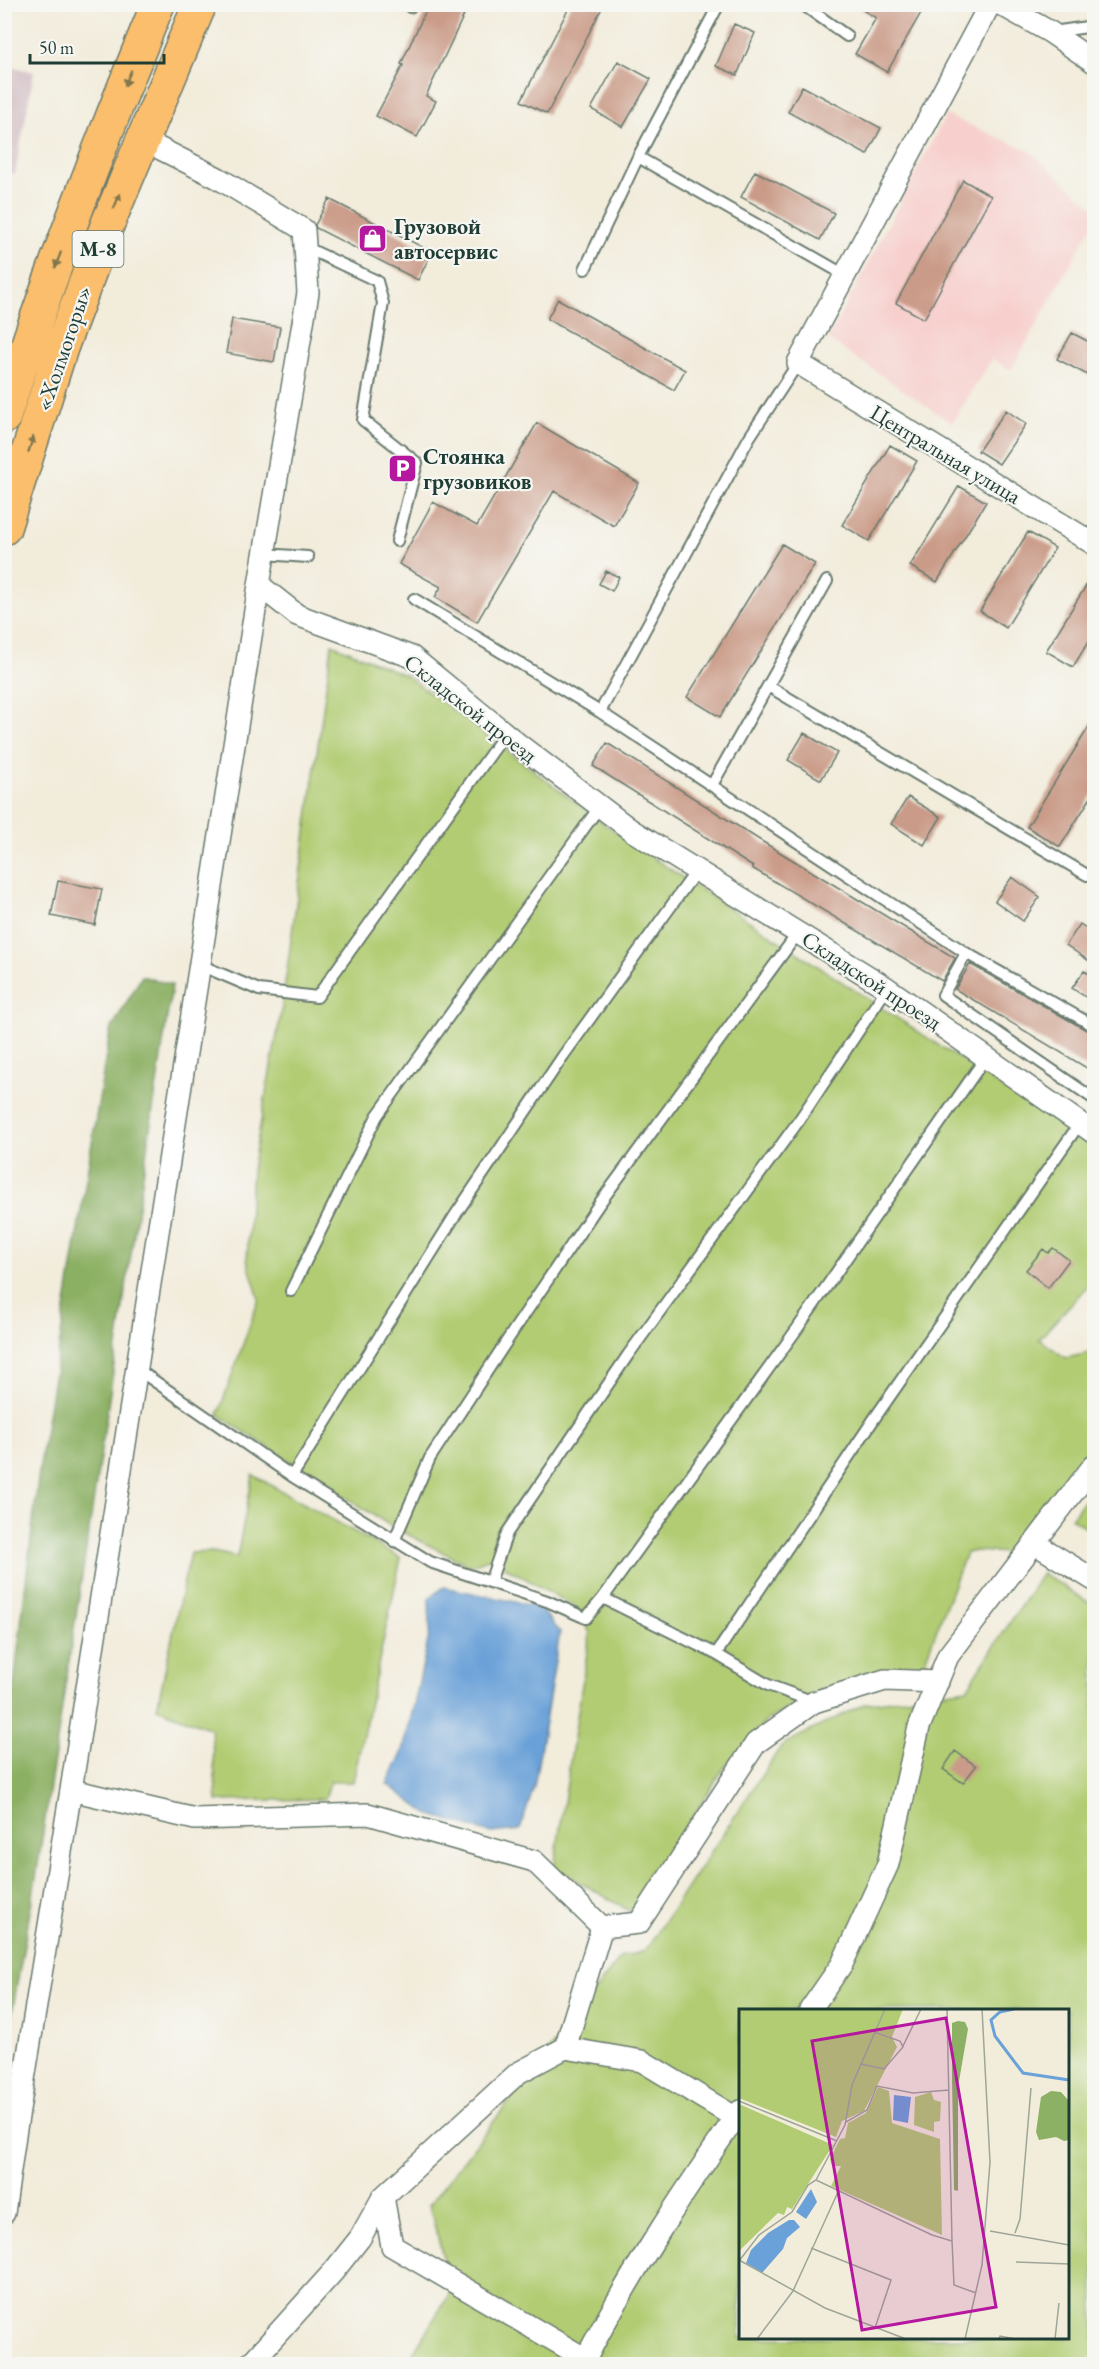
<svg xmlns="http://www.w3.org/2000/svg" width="1099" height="2369" viewBox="0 0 1099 2369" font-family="'EB Garamond',serif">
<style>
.built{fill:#f7d0ce}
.industrial{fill:#d2bec4}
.green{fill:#b1cc72;stroke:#688453;stroke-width:1.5;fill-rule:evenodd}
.forest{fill:#8cb064;stroke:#56764c;stroke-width:1.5}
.water{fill:#6aa1d8;stroke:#446f86;stroke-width:1.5}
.building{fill:#ca9b88}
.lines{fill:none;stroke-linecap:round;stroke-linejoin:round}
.lane-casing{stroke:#697a6e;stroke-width:14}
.street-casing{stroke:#697a6e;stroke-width:24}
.highway-casing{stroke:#697a6e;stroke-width:36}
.lane{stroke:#fff;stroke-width:10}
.street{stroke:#fff;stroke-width:21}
.highway{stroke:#fabe6d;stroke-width:33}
.oneway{fill:#82774e}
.labels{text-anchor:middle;stroke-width:4.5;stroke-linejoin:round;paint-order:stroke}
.shield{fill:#f6f6f2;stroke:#60746d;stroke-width:1.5}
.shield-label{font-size:21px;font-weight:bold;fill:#1f3d34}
.poi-label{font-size:22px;font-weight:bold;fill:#1f3d34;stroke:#f6f6f2;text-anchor:start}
.street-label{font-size:22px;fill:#1f3d34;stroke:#f6f6f2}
.inset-river{fill:none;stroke:#6aa1d8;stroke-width:3}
.inset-road{fill:none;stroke:#9ea698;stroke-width:1.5}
.view{fill:#b5179e;fill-opacity:0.15;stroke:#b5179e;stroke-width:3}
.inset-edge{fill:none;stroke:#1f3d34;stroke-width:3}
</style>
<rect width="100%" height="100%" fill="#f6f6f2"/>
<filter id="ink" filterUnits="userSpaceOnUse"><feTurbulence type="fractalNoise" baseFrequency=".0167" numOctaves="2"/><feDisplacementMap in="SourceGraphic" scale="12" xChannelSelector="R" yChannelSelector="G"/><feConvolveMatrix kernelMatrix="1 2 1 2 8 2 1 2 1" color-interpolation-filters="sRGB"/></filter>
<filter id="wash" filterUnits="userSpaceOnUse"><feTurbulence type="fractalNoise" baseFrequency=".008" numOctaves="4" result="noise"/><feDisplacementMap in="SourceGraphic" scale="24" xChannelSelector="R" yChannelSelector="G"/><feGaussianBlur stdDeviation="1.35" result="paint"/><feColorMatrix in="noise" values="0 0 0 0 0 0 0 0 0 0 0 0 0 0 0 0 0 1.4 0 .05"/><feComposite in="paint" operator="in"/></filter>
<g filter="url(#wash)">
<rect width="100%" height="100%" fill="#f2ecdb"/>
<!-- built -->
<path class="built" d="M 946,115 L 1028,150 L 1094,208 L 1094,222 L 1011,370 L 992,359 L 952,423 L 828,339 Z"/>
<!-- industrial -->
<path class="industrial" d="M 5,65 L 34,72 L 15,174 L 5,172 Z"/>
<!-- green -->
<path class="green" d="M 332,644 L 407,676 L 630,843 L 1094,1147 L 1094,1279 L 1039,1339 L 1066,1358 L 1094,1352 L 1094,1443 L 1008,1553 L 976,1551 L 966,1553 L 921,1671 L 819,1690 L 766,1721 L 723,1769 L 633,1913 L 554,1867 L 590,1633 L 575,1607 L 490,1558 L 470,1566 L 389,1525 L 218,1415 L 259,1299 L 247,1260 L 252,1169 L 281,1013 Z
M 253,1475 L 401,1558 L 353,1782 L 330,1782 L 325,1799 L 217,1801 L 211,1729 L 157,1708 L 190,1553 L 212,1552 L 237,1557 Z
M 1094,1487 L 1094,1533 L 1071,1518 Z
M 1042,1573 L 1094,1606 L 1094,2364 L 406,2364 L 452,2290 L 429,2205 L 621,1957 L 645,1951 L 782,1745 L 864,1704 L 967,1689 ZM 740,2010 L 1068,2010 L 1068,2338 L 740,2338 Z"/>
<!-- forest -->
<path class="forest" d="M 142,976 L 172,985 L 36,1878 L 5,2052 L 5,1760 L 39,1471 L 110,1031 Z"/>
<!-- water -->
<path class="water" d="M 444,1587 L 539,1607 L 560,1632 L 534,1787 L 520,1830 L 491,1833 L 428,1814 L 387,1784 L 403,1751 L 416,1696 L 430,1631 L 429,1598 Z"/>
<g id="blocks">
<!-- building -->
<path class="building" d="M 429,4 L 469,4 L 426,96 L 436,101 L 417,137 L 376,116 L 403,65 L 401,64 Z
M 571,4 L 604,4 L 547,114 L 521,101 Z
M 853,4 L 926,4 L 887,72 L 855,54 L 876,18 Z
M 734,24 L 755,33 L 737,75 L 716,66 Z
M 618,61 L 651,79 L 623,127 L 591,109 Z
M 802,86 L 881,128 L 867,155 L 788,112 Z
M 755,171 L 834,213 L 820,240 L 741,197 Z
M 963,180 L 991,196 L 924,319 L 896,303 Z
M 329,199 L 432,252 L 418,280 L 316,228 L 315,225 Z
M 558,299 L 685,370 L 674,390 L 547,319 Z
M 232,319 L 280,327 L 274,362 L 226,353 Z
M 1072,333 L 1095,345 L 1095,379 L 1057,359 Z
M 1006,410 L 1026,424 L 999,464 L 978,451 Z
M 537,423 L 639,483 L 614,526 L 554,491 L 477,622 L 435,597 L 441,587 L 399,564 L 433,502 L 477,526 Z
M 890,445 L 917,461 L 869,541 L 842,525 Z
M 959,486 L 986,502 L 937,582 L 910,566 Z
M 1028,532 L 1055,548 L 1006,628 L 980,611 Z
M 782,544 L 815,564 L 720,717 L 687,697 Z
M 606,571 L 619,577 L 612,591 L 599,584 Z
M 1095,571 L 1095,631 L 1073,667 L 1046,651 Z
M 1095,717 L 1095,791 L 1060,847 L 1027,827 Z
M 804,733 L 837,753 L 821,780 L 788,760 Z
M 607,743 L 758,839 L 955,958 L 942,981 L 752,868 L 753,867 L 593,766 Z
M 908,797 L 941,817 L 924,845 L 891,824 Z
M 1012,877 L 1040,897 L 1023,921 L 995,901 Z
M 58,881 L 102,889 L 95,925 L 51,916 Z
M 1080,924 L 1095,934 L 1095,965 L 1066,945 Z
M 970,964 L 1095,1035 L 1095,1073 L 955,989 Z
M 1084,971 L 1095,977 L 1095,986 L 1087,998 L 1072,988 Z
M 1053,1248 L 1069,1260 L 1048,1288 L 1026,1270 L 1043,1249 L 1048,1253 Z
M 955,1751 L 976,1766 L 963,1783 L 943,1769 Z"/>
</g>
</g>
<g filter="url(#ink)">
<use href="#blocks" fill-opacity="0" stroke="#697a6e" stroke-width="1.5"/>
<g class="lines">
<defs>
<path id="lane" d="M 719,4 L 638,157 L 845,275
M 802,4 L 847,36
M 410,7 L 411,4
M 1053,32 L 1094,26
M 305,247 L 377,281 L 383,303 L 363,420 L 417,463 L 397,541
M 585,269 L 638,157
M 798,363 L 749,438 L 600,712 L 966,953 L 943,995 L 1094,1099
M 264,554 L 308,557
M 414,599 L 600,712
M 768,686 L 1087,875
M 712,785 L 827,581
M 966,953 L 1094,1026
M 200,965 L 259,990 L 317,997 L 505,734
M 291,1291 L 377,1116 L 600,806
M 137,1369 L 292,1476 L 430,1562 L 547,1601 L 586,1618 L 603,1598 L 716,1654 L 768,1685 L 814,1702
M 292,1476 L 456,1214 L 563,1056 L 697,870
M 394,1541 L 430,1458 L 514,1330 L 599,1204 L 798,933
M 490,1582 L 507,1533 L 628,1355 L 800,1119 L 887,988
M 603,1598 L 797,1329 L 986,1057
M 716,1654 L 874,1419 L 1080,1123"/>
<path id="street" d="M 990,4 L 798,363 L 1094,544
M 1000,4 L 1050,32 L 1094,62
M 143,140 L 218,178 L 304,230 L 308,293 L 259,585 L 297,615 L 412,657 L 518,744 L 631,830 L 887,988 L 1094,1133
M 1034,1543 L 1094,1580
M 71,1790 L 195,1819 L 368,1814 L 534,1861 L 602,1927 L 639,1923 L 756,1743 L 814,1702 L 885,1680 L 938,1682
M 810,2010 L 842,1964 L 888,1864 L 919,1727 L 948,1656 L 1094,1465
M 565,2048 L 602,1927
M 4,2213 L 15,2135 L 71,1790 L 259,585
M 586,2359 L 392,2246 L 383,2197 L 518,2073 L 565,2048 L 642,2061 L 736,2118
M 250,2364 L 333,2272 L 360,2238 L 383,2197
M 583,2364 C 628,2276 683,2193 740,2111"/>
<path id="highway" d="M 4,417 C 48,277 102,140 158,4
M 4,528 L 61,348 L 108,223 L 200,4"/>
</defs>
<!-- lane casing -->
<use href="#lane" class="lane-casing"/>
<!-- street casing -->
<use href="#street" class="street-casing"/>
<!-- highway casing -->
<use href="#highway" class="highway-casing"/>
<!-- lane -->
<use href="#lane" class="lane"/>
<!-- street -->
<use href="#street" class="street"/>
<!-- highway -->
<use href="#highway" class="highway"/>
</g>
<!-- one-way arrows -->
<defs><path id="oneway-solid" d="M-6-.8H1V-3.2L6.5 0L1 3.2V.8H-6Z" transform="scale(1.5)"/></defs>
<g class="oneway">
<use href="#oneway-solid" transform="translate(128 78) rotate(112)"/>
<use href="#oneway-solid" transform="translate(117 201) rotate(-67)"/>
<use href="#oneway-solid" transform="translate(58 260) rotate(110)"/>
<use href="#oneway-solid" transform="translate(31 444) rotate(-72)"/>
</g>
</g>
<!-- icons -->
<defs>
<symbol id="shop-square" viewBox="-11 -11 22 22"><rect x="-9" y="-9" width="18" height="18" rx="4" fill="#b5179e" stroke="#f6f6f2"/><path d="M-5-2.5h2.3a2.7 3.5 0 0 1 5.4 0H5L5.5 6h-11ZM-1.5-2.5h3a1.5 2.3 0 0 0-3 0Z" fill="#fff"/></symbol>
<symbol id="parking-square" viewBox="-11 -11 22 22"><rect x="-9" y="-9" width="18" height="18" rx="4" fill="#b5179e" stroke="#f6f6f2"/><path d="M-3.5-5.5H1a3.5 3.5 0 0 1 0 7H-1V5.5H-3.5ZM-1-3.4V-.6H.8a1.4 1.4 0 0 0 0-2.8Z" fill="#fff"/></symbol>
</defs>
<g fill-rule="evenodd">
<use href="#shop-square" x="356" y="222" width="33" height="33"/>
<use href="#parking-square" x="386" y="452" width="33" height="33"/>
</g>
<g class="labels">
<!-- shield labels -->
<rect class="shield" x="72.5" y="231" width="51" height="36" rx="4.5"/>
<g class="shield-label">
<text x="98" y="256">М-8</text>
</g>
<!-- poi labels -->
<g class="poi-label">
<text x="394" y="234">Грузовой<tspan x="394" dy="25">автосервис</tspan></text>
<text x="423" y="464">Стоянка<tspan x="423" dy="25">грузовиков</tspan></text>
</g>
<!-- street labels -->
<g class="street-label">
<text transform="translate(63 348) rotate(-71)" y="8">«Холмогоры»</text>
<text transform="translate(946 454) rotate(31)" y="8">Центральная улица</text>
<text transform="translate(471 708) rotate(38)" y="8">Складской проезд</text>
<text transform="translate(872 980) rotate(33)" y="8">Складской проезд</text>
</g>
</g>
<!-- overview -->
<g transform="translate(739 2009)">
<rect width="330" height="330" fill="#f2ecdb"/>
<path d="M 0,0 L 164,0 L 153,28 L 158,38 L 125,102 L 103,112 L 97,128 L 0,89 ZM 139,78 L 150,82 L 153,114 L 201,130 L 203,226 L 92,177 L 102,157 L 93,157 L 91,150 L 101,130 L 106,129 L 109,114 L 127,104 ZM 192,83 L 195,91 L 202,93 L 201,112 L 195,113 L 195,123 L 175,116 L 176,88 ZM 0,95 L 94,136 L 53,200 L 48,198 L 45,206 L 39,204 L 1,241 Z" fill="#b1cc72"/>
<path d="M 219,12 L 226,13 L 229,20 L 219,78 L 219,182 L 215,181 L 213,69 L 213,14 ZM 312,82 L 322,83 L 330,92 L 330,131 L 325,132 L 317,128 L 300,131 L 297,123 L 302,88 Z" fill="#8cb064"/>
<path d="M 155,86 L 172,88 L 169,114 L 154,111 ZM 72,180 L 78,193 L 67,210 L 57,203 ZM 50,211 L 55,211 L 61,218 L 48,229 L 44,240 L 23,264 L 7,254 L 12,241 L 29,224 Z" fill="#6aa1d8"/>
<path class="inset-river" d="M 275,0 L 261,3 L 252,11 L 256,27 L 284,64 L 330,71"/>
<path class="inset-road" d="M 208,0 L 213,232M 164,37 L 182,0M 122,55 L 145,60 L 164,38 L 161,32 L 135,23M 0,92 L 98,132M 107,113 L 128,101 L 138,77 L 174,84 L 210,81M 77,171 L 193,226 L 213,232 L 215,276 L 237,284M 251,222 L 330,236M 276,224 L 281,210 L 292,79M 72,239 L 152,271 L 136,319M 0,251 L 86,299 L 167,330M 0,252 L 20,226 L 53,203 L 69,176 L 77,171 L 106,116 L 113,76 L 146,0M 277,253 L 330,255M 18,330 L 54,282 L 99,183M 226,330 L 243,256 L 251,153 L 243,0M 260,330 L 261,327 L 277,330M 316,330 L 320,294"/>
<path class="view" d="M 207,9 L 257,298 L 123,321 L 73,32 Z"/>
<rect width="330" height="330" class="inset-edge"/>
</g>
<!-- margin -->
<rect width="1099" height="2369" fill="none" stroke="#f6f6f2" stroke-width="24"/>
<!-- scale -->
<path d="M30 54v9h134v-9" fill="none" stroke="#1f3d34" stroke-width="3"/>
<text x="39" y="54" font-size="18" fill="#1f3d34" stroke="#f6f6f2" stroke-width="4.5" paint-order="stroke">50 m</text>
</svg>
